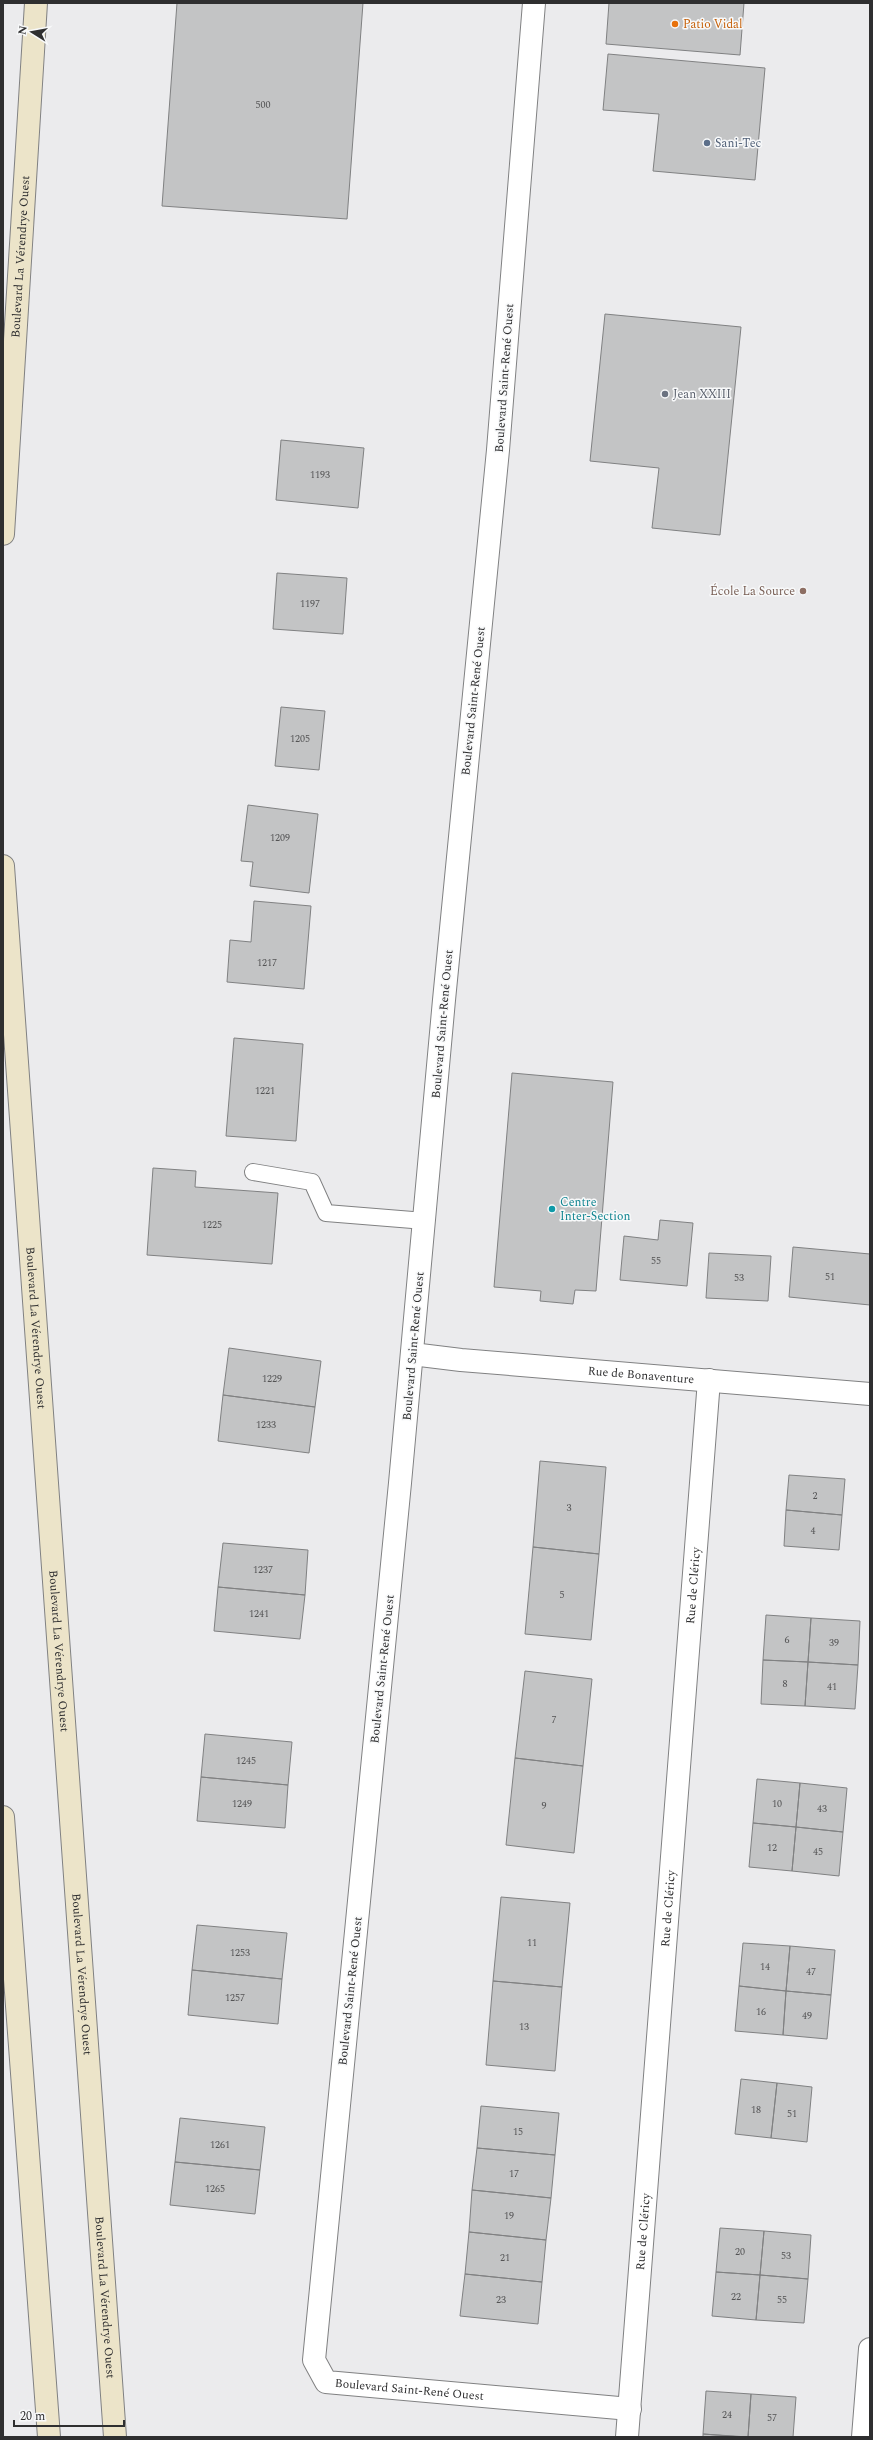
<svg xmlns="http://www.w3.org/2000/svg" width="873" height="2440" viewBox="0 0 873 2440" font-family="Spectral,serif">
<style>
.building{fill:#c3c4c5;stroke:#808182}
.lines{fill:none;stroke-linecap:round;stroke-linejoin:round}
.lane-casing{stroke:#808182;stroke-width:18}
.street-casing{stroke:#808182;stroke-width:24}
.secondary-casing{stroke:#808182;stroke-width:24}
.lane{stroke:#fff;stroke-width:16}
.street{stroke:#fff;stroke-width:22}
.secondary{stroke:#ece4c9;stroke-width:22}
.food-dot{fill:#e8710a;stroke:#f8f9fa;stroke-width:1.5}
.service-dot{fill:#5c6f8a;stroke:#f8f9fa;stroke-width:1.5}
.worship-dot{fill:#6b7280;stroke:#f8f9fa;stroke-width:1.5}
.education-dot{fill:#8d6e63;stroke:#f8f9fa;stroke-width:1.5}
.culture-dot{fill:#0f9aa8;stroke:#f8f9fa;stroke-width:1.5}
.labels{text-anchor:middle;stroke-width:3;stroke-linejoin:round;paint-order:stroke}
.number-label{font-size:10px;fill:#545455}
.food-label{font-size:12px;fill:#c56008;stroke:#f8f9fa;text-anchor:start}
.service-label{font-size:12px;fill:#4e5e75;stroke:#f8f9fa;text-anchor:start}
.street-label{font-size:12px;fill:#2f2f30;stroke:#f8f9fa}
.worship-label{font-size:12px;fill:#5b616d;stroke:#f8f9fa;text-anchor:start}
.education-label{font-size:12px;fill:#785e54;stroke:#f8f9fa;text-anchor:end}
.culture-label{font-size:12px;fill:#0d838f;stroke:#f8f9fa;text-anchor:start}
</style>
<rect width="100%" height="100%" fill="#ebebed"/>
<!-- building -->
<path class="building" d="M 177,3 L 363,3 L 347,219 L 162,206 Z
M 609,3 L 744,3 L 740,55 L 606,44 Z
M 608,54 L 765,68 L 755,180 L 653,171 L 659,114 L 603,110 Z
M 605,314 L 741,327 L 720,535 L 652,528 L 659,468 L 590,461 Z
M 281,440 L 364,448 L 358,508 L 276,500 Z
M 277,573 L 347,578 L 343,634 L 273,629 Z
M 281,707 L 325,711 L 319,770 L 275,766 Z
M 248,805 L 318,814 L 309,893 L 250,886 L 253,862 L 241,861 Z
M 254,901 L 311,906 L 304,989 L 227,982 L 230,940 L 251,942 Z
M 234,1038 L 303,1044 L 296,1141 L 226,1136 Z
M 512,1073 L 613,1082 L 596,1291 L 575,1290 L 573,1304 L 540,1301 L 541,1291 L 494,1287 Z
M 153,1168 L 196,1171 L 195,1187 L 278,1193 L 272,1264 L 147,1255 Z
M 660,1220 L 693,1223 L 687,1286 L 620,1280 L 624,1236 L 658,1240 Z
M 793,1247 L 870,1254 L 870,1305 L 789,1297 Z
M 709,1253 L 771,1256 L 768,1301 L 706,1298 Z
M 229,1348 L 321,1361 L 315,1407 L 223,1395 Z
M 223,1395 L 315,1407 L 309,1453 L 218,1441 Z
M 540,1461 L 606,1467 L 599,1554 L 533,1547 Z
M 789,1475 L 845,1479 L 842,1515 L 786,1510 Z
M 786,1510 L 842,1515 L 839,1550 L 784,1546 Z
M 223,1543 L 308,1550 L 305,1595 L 218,1587 Z
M 533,1547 L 599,1554 L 591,1640 L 525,1634 Z
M 218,1587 L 305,1595 L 300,1639 L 214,1631 Z
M 766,1615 L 811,1618 L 808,1662 L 763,1660 Z
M 811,1618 L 860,1621 L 858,1665 L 808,1662 Z
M 763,1660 L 808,1662 L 805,1706 L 761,1704 Z
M 808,1662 L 858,1665 L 855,1709 L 805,1706 Z
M 525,1671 L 592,1679 L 583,1766 L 515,1758 Z
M 205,1734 L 292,1742 L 288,1785 L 201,1777 Z
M 515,1758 L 583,1766 L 574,1853 L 506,1845 Z
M 201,1777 L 288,1785 L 285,1828 L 197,1821 Z
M 757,1779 L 800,1783 L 796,1827 L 753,1823 Z
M 800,1783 L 847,1788 L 843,1832 L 796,1827 Z
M 753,1823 L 796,1827 L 792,1871 L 749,1867 Z
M 796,1827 L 843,1832 L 839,1876 L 792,1871 Z
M 501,1897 L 570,1903 L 562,1987 L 493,1981 Z
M 197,1925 L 287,1933 L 282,1979 L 192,1970 Z
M 743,1943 L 790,1946 L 786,1991 L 739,1986 Z
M 790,1946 L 835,1950 L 831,1995 L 786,1991 Z
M 192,1970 L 282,1979 L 278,2024 L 188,2015 Z
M 493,1981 L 562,1987 L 555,2071 L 486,2065 Z
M 739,1986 L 786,1991 L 783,2035 L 735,2031 Z
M 786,1991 L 831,1995 L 827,2039 L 783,2035 Z
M 741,2079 L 777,2083 L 771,2138 L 735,2134 Z
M 777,2083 L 812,2087 L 807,2142 L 771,2138 Z
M 481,2106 L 559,2113 L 555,2155 L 477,2148 Z
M 180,2118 L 265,2127 L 260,2170 L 175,2162 Z
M 477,2148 L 555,2155 L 551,2198 L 472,2190 Z
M 175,2162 L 260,2170 L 255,2214 L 170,2205 Z
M 472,2190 L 551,2198 L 546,2240 L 469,2232 Z
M 720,2228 L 764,2231 L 760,2275 L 716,2272 Z
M 764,2231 L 811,2235 L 808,2279 L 760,2275 Z
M 469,2232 L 546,2240 L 542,2282 L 465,2274 Z
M 716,2272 L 760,2275 L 756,2320 L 712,2316 Z
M 465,2274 L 542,2282 L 538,2324 L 460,2316 Z
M 760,2275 L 808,2279 L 804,2323 L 756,2320 Z
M 706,2391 L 751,2394 L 748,2437 L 703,2434 Z
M 751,2394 L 796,2397 L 793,2437 L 748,2437 Z
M 703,2434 L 742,2437 L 703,2437 Z"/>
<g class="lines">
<defs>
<path id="lane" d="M 253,1172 L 312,1182 L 326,1213 L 425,1221"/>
<g id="street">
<path id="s1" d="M 534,3 L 498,450 L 444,1000 L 400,1483 L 314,2360 L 326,2382 L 630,2409"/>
<path id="s2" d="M 412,1354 L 461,1360 L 870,1394"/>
<path id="s3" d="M 627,2437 L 709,1380"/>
<path d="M 863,2437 L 870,2349"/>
</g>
<g id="secondary">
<path id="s4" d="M 3,534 L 36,3"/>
<path id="s5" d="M 3,866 L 115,2437"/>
<path d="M 3,1817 L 49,2437"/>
</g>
</defs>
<!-- lane casing -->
<use href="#lane" class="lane-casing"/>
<!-- street casing -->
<use href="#street" class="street-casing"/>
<!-- secondary casing -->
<use href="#secondary" class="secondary-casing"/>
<!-- lane -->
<use href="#lane" class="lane"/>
<!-- street -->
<use href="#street" class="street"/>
<!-- secondary -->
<use href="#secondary" class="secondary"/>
</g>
<!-- markers -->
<circle class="food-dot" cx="675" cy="24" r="4"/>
<circle class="service-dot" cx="707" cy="143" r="4"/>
<circle class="worship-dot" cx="665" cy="394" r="4"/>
<circle class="education-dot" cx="803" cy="591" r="4"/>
<circle class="culture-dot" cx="552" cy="1209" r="4"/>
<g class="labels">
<!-- number labels -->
<g class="number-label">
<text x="263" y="108">500</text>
<text x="320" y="478">1193</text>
<text x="310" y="607">1197</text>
<text x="300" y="742">1205</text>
<text x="280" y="841">1209</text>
<text x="267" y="966">1217</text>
<text x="265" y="1094">1221</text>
<text x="212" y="1228">1225</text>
<text x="656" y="1264">55</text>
<text x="830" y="1280">51</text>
<text x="739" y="1281">53</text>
<text x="272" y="1382">1229</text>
<text x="266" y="1428">1233</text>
<text x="815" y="1499">2</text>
<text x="569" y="1511">3</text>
<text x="813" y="1534">4</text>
<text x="263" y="1573">1237</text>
<text x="562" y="1598">5</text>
<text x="259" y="1617">1241</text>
<text x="787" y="1643">6</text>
<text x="834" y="1646">39</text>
<text x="785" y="1687">8</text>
<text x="832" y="1690">41</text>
<text x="554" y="1723">7</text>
<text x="246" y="1764">1245</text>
<text x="242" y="1807">1249</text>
<text x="777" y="1807">10</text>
<text x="544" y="1809">9</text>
<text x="822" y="1812">43</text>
<text x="772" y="1851">12</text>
<text x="818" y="1855">45</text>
<text x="532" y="1946">11</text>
<text x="240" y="1956">1253</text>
<text x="765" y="1970">14</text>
<text x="811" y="1975">47</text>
<text x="235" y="2001">1257</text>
<text x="761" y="2015">16</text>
<text x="807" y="2019">49</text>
<text x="524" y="2030">13</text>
<text x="756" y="2113">18</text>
<text x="792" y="2117">51</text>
<text x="518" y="2135">15</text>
<text x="220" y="2148">1261</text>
<text x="514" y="2177">17</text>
<text x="215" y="2192">1265</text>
<text x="509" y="2219">19</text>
<text x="740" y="2255">20</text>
<text x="786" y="2259">53</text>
<text x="505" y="2261">21</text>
<text x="736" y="2300">22</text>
<text x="501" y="2303">23</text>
<text x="782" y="2303">55</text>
<text x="727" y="2418">24</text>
<text x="772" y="2421">57</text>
</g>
<!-- food labels -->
<g class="food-label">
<text x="683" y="28">Patio Vidal</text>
</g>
<!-- service labels -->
<g class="service-label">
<text x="715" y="147">Sani-Tec</text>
</g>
<!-- street labels -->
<g class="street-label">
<text dy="4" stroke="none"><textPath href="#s4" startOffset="278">Boulevard La Vérendrye Ouest</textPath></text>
<text transform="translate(504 378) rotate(-86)" y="4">Boulevard Saint-René Ouest</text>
<text transform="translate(473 701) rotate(-84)" y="4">Boulevard Saint-René Ouest</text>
<text transform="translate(442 1024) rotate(-85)" y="4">Boulevard Saint-René Ouest</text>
<text dy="4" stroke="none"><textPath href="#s5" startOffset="463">Boulevard La Vérendrye Ouest</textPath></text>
<text transform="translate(413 1346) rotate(-85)" y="4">Boulevard Saint-René Ouest</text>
<text dy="4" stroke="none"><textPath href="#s2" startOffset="230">Rue de Bonaventure</textPath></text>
<text dy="4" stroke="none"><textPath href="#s3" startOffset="854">Rue de Cléricy</textPath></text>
<text dy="4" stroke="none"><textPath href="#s5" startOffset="787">Boulevard La Vérendrye Ouest</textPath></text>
<text transform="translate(382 1669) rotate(-84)" y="4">Boulevard Saint-René Ouest</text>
<text dy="4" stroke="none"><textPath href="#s3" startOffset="530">Rue de Cléricy</textPath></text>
<text dy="4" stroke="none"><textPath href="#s5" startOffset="1111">Boulevard La Vérendrye Ouest</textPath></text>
<text transform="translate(350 1991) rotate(-84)" y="4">Boulevard Saint-René Ouest</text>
<text dy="4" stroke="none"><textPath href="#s3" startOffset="206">Rue de Cléricy</textPath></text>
<text dy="4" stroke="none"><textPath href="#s5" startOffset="1435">Boulevard La Vérendrye Ouest</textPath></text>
<text dy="4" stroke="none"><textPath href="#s1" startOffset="2476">Boulevard Saint-René Ouest</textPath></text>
</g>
<!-- worship labels -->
<g class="worship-label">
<text x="673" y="398">Jean XXIII</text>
</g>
<!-- education labels -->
<g class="education-label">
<text x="795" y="595">École La Source</text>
</g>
<!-- culture labels -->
<g class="culture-label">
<text x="560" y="1206">Centre<tspan x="560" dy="14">Inter-Section</tspan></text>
</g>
</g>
<!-- border -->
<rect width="873" height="2440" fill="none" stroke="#2f2f30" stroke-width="8"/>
<!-- north arrow -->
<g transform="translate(32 32) rotate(281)" stroke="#f8f9fa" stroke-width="3" paint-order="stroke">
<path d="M0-3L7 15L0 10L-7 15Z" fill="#2f2f30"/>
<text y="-6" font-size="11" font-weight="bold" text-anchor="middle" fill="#2f2f30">N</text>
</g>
<!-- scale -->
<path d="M14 2420v6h110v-6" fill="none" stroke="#2f2f30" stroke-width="2"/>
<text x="20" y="2420" font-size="12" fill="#2f2f30" stroke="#f8f9fa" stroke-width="3" paint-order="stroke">20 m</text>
</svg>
